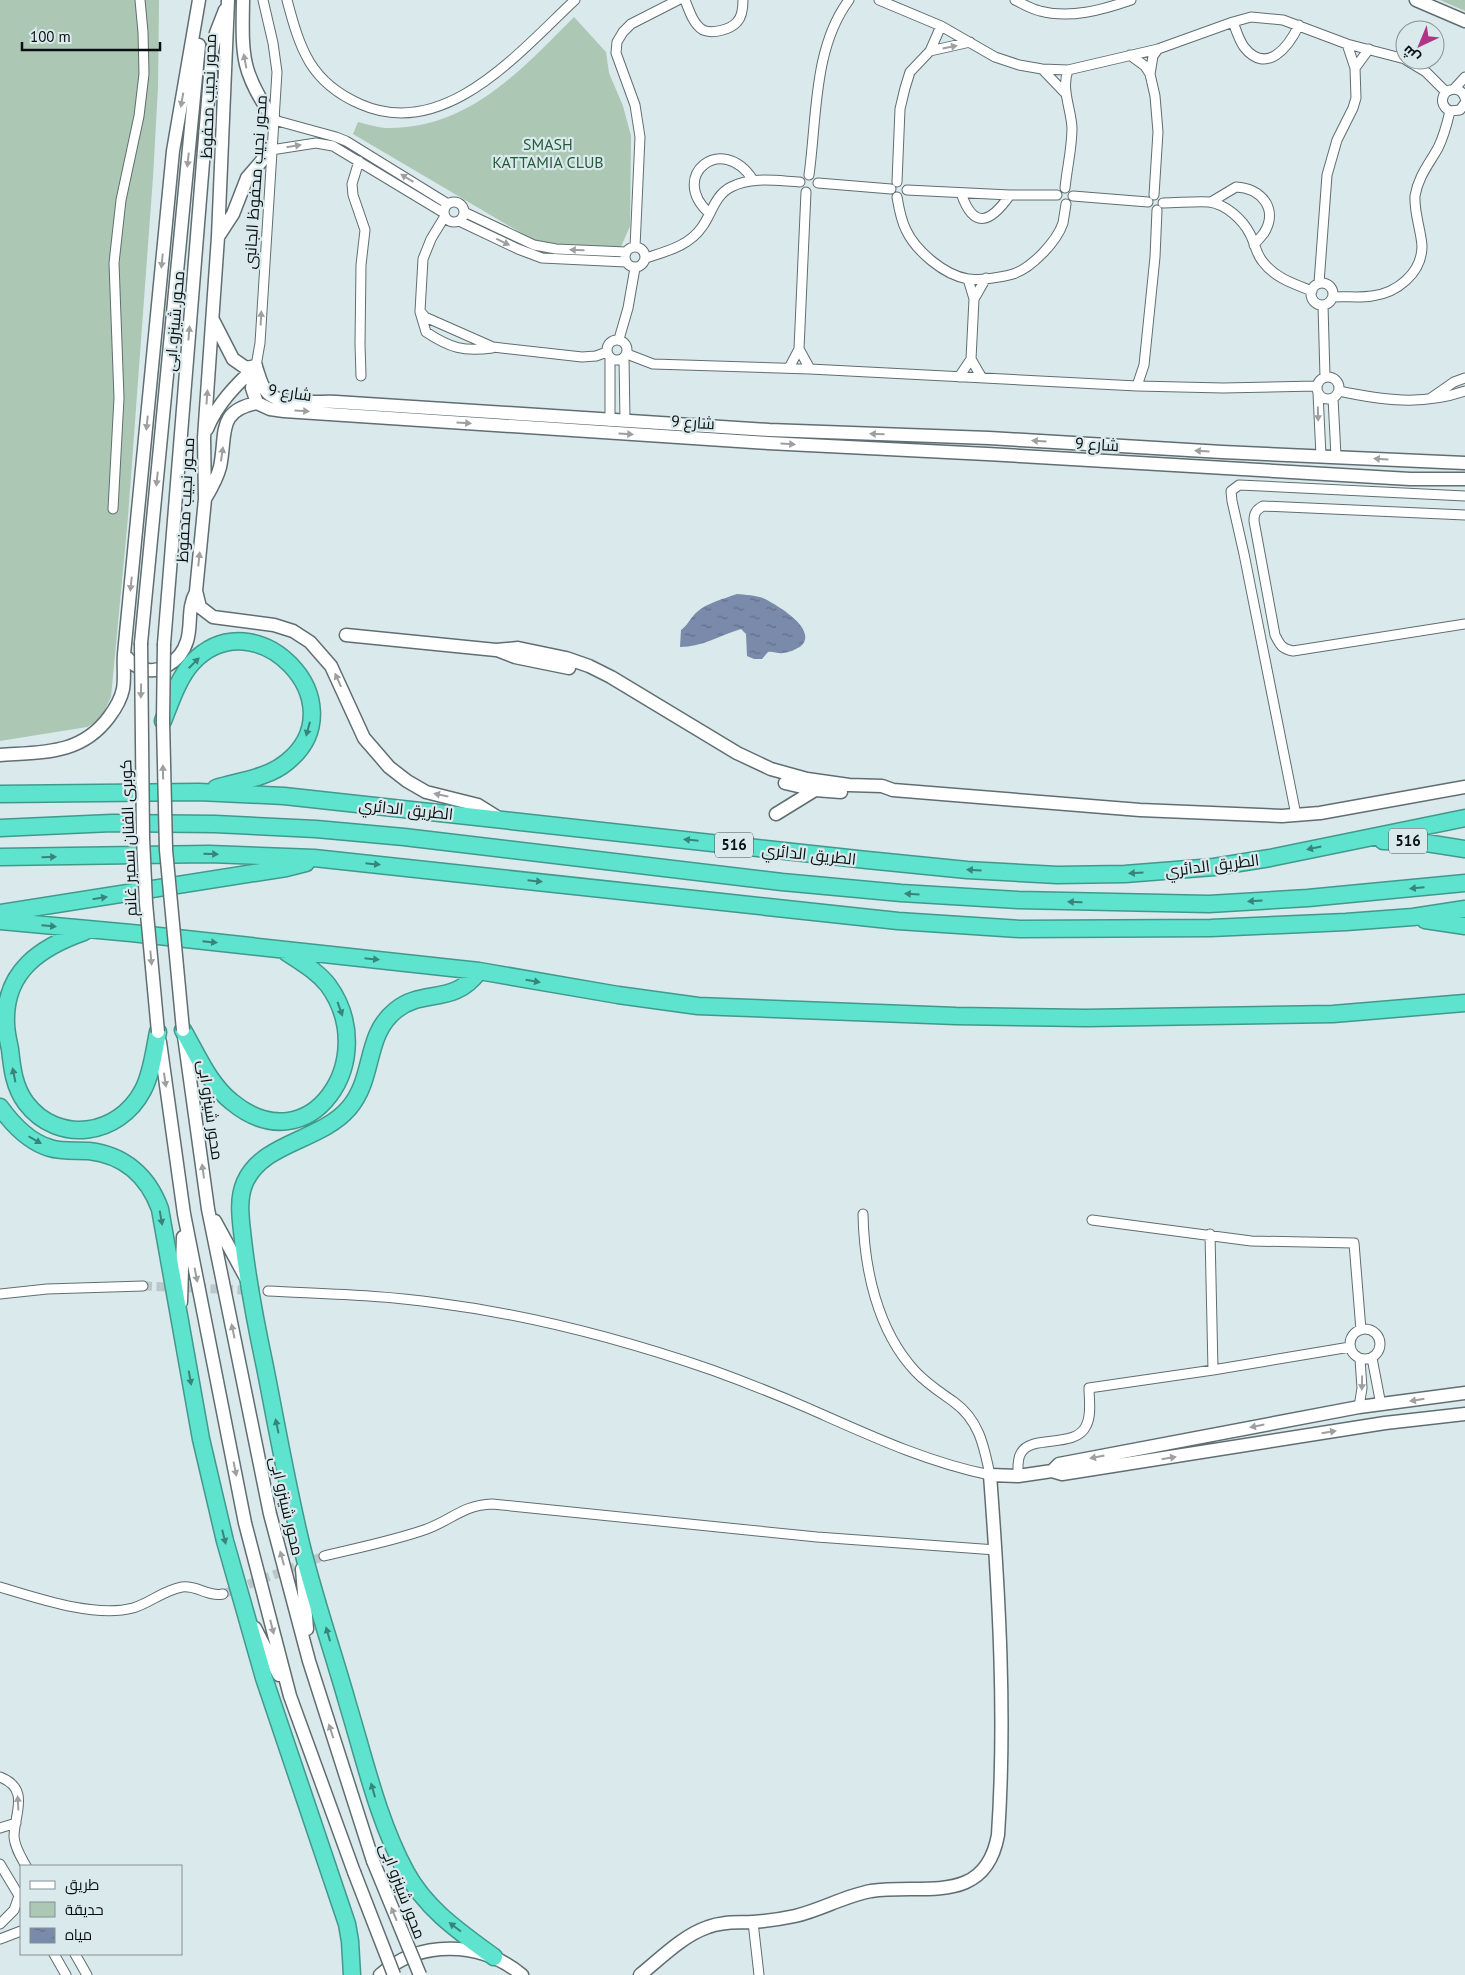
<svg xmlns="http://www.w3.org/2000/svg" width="1465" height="1975" viewBox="0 0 1465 1975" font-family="'PT Sans',Cairo,sans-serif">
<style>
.green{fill:#acc7b3}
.water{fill:url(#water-ripples)}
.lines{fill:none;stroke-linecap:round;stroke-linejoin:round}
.street-tunnel{stroke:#bac8cb;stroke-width:9;stroke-dasharray:9 4.5;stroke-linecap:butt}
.street-casing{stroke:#606e71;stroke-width:11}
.secondary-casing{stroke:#606e71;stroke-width:15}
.highway-casing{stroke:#41998c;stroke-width:19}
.street{stroke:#fff;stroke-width:9}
.secondary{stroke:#fff;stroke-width:12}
.highway{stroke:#5ee3ce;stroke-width:16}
.secondary-bridge-casing{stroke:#606e71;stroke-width:15;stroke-linecap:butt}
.secondary-bridge{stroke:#fff;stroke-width:12}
.oneway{fill:#9d9fa0}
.oneway2{fill:#388479}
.labels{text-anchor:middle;stroke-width:4.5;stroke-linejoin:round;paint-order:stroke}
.shield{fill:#d9e9ec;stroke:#485153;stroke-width:1}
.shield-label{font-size:15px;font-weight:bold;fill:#0a1011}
.street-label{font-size:16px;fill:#0a1011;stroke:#d9e9ec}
.park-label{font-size:16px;fill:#245b39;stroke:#d9e9ec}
</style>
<defs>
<pattern id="water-ripples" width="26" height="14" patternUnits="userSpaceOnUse" patternTransform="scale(1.25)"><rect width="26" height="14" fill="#798aaa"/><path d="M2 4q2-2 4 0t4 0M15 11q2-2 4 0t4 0" fill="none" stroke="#616f89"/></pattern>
</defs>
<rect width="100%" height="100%" fill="#d9e9ec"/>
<!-- green -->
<path class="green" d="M 0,0 L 159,0 L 159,3 L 158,87 L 153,177 L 128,517 L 111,697 L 100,720 L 87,727 L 0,741 Z
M 1440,0 L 1465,0 L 1465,11 Z
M 574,17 L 606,52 L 609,73 L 623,106 L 631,136 L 630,226 L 621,247 L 538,243 L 353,134 L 358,122 C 367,124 376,127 385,128 C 468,130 520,71 574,17 Z"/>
<!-- water -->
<path class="water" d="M 737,594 C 746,595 758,595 767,600 C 780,607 818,630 801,646 C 797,649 788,653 783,653 C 778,654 773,651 768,652 L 762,659 L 754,659 L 747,656 L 746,634 L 741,629 C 721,635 702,647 680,647 L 681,630 C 688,625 690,618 697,612 C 707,603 723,599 737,594 Z"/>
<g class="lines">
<!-- street-tunnel -->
<path class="street-tunnel" d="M 143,1286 L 268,1291
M 223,1594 L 324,1556"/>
<defs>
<path id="street" d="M 287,0 C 300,49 310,82 360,104 C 445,142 520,51 575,0
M 685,0 C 689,10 693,24 703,30 C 712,34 730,30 737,22 C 742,17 743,7 743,0
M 879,0 L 941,26 L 995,57 L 1019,65 L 1042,69 L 1068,70 L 1158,49 L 1233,22 L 1251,17 L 1283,20 L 1347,44 L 1405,59
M 1015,0 C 1023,4 1031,9 1040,11 C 1070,19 1102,10 1131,0
M 1233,22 C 1236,30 1239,40 1244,47 C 1267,76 1289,46 1299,25
M 930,51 L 970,42
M 1130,55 L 1145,66 L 1150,74
M 1406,60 L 1426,72 L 1446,92
M 1355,68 L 1369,49
M 1042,69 L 1066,94
M 1454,89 L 1465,77
M 1465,98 C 1462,89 1454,87 1446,92 C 1440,99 1442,107 1450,111 L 1460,110 L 1465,103
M 274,120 L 336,137 L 346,141 L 448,204
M 271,150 L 316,143 L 333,146 L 444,213
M 359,161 L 352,184 L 353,195 L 365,230 L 361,265 L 360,344 L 361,376
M 809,175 C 817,118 813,48 849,0
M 897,182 L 900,109 L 905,88 L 910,72 L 930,51 L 941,26
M 818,183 L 891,189
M 1065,188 C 1067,168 1072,148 1072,128 C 1071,108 1061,90 1068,70
M 907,190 L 1010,195 L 1057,195
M 961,193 C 974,231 991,222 1010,195
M 1154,195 L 1158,132 L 1155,96 L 1150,74 L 1153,56 L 1158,49
M 1073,196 L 1148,202
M 897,197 C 899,209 901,220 906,230 C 916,251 944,275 968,279 C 978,281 1003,277 1013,274 C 1032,268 1057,241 1063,223 C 1064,217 1065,210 1066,204
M 1211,202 L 1236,187 C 1261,188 1279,209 1264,233 C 1261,237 1257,241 1254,245
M444 212a10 10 0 1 1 20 0a10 10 0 1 1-20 0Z
M 1163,203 C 1178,203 1195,201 1209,202 C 1226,204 1243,220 1250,234 C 1255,243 1256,254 1263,262 C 1275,278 1294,284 1312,291
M 464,212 L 534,245 L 556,249 L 626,252
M 709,213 C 668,176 722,132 753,180
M 445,216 L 431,239 L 423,259 L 420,311 L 425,317 L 493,347 L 582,357 L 596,356 L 607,352
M 459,221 L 518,249 L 542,258 L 626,262
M625 257a10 10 0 1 1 20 0a10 10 0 1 1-20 0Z
M 635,247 L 640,137 L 635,105 L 616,53 L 617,42 L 623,32 L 631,24 L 678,0
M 646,258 C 667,251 689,246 702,227 C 712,213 715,195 731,187 C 752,176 778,181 800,182
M 968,279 L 974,299 L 971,359 L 982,378
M1311 294a11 11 0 1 1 22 0a11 11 0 1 1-22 0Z
M 1319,283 L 1327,175 L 1337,140 L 1353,108 L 1356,98 L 1355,68 L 1347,44
M 1333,297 C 1346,296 1359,298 1372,296 C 1397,293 1422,273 1422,246 C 1421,230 1414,213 1415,196 C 1418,177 1429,164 1438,148 C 1444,136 1447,124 1450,111
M 974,299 L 986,278
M 1323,305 L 1325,377
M 420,312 L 426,332 C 450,348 464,352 492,348
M 619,339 L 628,308 L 635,268
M607 350a10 10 0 1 1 20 0a10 10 0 1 1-20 0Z
M 799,349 L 810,369
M 627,354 L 653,364 L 810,369 L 1137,386 L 1223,388 L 1317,386
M 610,358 L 610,421
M 624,358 L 625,421
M 256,366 L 260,343 L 277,72 L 273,43 L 263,0
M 789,368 L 799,349 L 806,192
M1317 388a11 11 0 1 1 22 0a11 11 0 1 1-22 0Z
M 959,377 L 971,359
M 1137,386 L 1144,365 L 1155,257 L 1157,210
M 1339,391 C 1382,400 1422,406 1465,391
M 1318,393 L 1321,456
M 1333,398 L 1336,456
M 1431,398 L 1454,382 L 1465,378
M 113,509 L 119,398 L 114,263 L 121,200 L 139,116 L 144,74 L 143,32 L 140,0
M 1465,515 L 1263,506 C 1256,510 1254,513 1254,521 L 1275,635 C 1280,645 1282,649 1293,651 L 1465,624
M 1296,815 L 1244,554 L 1232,501 L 1231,491 L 1239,485 L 1465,496
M 1092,1220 L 1251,1241 L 1354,1243 L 1361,1330
M 1210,1234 L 1213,1370
M 268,1291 C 324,1294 381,1295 437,1303 C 531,1315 622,1339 712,1370 C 745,1382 778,1395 810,1409 C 869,1435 926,1462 990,1475 C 984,1446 979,1420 954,1402 C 940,1392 927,1384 915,1371 C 877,1330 864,1268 863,1214
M 0,1294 L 47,1289 L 143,1286
M1350 1344a15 15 0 1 1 30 0a15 15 0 1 1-30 0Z
M 1372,1358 L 1381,1405
M 1359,1407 L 1362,1388 L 1360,1359
M 1018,1476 C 1018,1469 1017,1459 1021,1453 C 1031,1434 1075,1449 1086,1426 C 1092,1415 1089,1399 1089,1388 L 1213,1370 L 1350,1347
M 324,1556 C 357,1548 392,1541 424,1530 C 451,1521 462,1505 492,1504 L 817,1537 L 996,1550
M 0,1587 C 37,1598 94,1618 133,1608 C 150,1603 164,1590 182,1587 C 197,1585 208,1597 223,1594
M 0,1777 C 31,1789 14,1814 14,1837 C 15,1848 21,1857 26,1866
M 0,1828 L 16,1823
M 0,1864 L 21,1899
M 753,1922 L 759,1975
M 0,1924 L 14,1910 L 19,1896
M 0,1939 L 21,1931
M 54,1954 L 66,1975
M 75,1954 L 87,1975"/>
<path id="secondary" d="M 228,0 L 218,237 L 204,438 L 205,499 L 196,591 L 200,607 L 213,617 L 274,625 L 293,631 L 310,642 L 331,666 L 364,738 L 389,767 L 407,781 L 426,792 L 478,805 L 502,820
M 243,0 C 242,57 241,72 274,120
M 1416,0 L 1465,21
M 218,237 L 233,214 L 247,178 L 271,150
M 213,320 L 233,359 L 246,368 L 256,366
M 256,366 L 252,388 L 257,403 L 270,409 L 284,411 L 768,443 L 987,454 L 1410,479 L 1465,479
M 256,367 C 259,375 261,386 267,392 C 278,406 319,401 336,402 L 769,430 L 989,438 L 1222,452 L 1465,463
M 207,429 C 217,404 236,385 256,366
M 205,499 C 211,489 217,479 220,467 C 227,434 216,411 257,403
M 346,635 L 496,650 L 518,648 L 566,658 L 589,666 L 611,677 L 737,753 L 771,769 L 807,779 L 849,785 L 882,786 L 893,790 L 1140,810 L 1282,816 L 1320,813 L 1465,787
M 141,643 L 199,45
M 164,644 L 212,51 L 216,33 L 225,10
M 497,650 L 515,657 L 569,668
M 124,654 C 128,659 132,664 138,667 C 158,677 181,661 187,641 C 192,625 187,607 196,592
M 0,755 C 42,752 81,755 109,717 C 115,709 121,699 123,689 C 125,678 123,665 124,654 L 173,151 L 199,0
M 785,783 L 815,790 L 841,792
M 776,814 L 815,790
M 184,1036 L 208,1209 L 270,1514 L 309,1661 L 373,1861
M 160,1042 L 184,1214 L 245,1523 L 290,1696 L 354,1872
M 215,1221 L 246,1278
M 181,1302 L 183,1237
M 1052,1471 L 1059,1464 L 1359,1407 L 1465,1393
M 302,1569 L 307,1629
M 255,1628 L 279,1675
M 380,1975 C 420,1939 481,1941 522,1975
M 640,1975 C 661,1958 682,1936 708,1927 C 723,1921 738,1923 753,1922 C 767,1921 781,1919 795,1916 C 821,1910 844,1896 871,1891 C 922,1883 985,1907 998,1835 C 1006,1716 999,1594 990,1475 L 1018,1476 L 1052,1471 L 1062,1474 L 1385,1423 L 1465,1414"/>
<path id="highway" d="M 163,721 C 171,701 178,679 192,663 C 255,595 360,703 287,762 C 268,778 239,781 216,788
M 0,794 L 199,792 L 284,796 L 867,860 L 967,870 L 1057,875 L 1125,874 L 1214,867 L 1270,858 L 1465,818
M 0,828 L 112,823 L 215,824 L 316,829 L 404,837 L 782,882 L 901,893 L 1018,900 L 1209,904 L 1308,898 L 1465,883
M 1383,841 L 1420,842 L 1465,849
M 0,857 L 209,854 L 314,858 L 898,921 L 1020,929 L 1211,928 L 1346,922 L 1413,917 L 1465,909
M 0,913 L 286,868 L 306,863
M 1425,920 L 1465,926
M 0,921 L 131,933 L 479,971 L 618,995 L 698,1006 L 956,1016 L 1086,1018 L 1333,1014 L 1465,1003
M 84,932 C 41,947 4,971 6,1023 C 6,1031 8,1040 10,1049 C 12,1068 14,1087 26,1103 C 58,1145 119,1136 143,1090 C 152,1073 154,1051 158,1032
M 479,971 C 454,1006 423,988 396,1010 C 364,1035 375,1078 349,1108 C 321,1141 263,1142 245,1182 C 237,1200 241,1221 243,1240 C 248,1283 256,1325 265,1367 C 276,1423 286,1479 299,1535 C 312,1592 332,1648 348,1705 C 365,1761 378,1820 406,1872 C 426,1909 460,1932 494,1957
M 183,1030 C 197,1054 209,1084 232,1102 C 310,1166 382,1059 328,985 C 317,971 301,962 286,952
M 0,1107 C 13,1125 29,1142 50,1148 C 62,1152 76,1150 89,1151 C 124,1155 148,1176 160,1209 L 201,1439 L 225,1541 L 264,1678 L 347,1924 L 350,1941 L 352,1975"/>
</defs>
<!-- street casing -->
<use href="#street" class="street-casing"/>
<!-- secondary casing -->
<use href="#secondary" class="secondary-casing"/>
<!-- highway casing -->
<use href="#highway" class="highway-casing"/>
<!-- street -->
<use href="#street" class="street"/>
<!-- secondary -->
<use href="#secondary" class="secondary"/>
<!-- highway -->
<use href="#highway" class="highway"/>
<defs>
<path id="secondary-bridge" d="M 141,643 L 143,838 L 146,903 L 158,1032
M 164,644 L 163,721 L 166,850 L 183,1030
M 373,1861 L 420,1975
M 354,1872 L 394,1975"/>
</defs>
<!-- secondary-bridge casing -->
<use href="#secondary-bridge" class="secondary-bridge-casing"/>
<!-- secondary-bridge -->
<use href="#secondary-bridge" class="secondary-bridge"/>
</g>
<!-- one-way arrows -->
<defs><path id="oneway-solid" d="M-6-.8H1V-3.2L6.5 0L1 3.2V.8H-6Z" transform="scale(1.25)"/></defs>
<g class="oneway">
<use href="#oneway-solid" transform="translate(950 47) rotate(-11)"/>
<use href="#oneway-solid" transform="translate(245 61) rotate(-101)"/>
<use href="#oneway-solid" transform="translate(182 100) rotate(100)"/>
<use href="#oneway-solid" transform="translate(294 146) rotate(-9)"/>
<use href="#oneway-solid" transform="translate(188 160) rotate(96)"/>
<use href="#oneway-solid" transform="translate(407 178) rotate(-149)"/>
<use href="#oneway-solid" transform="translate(503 242) rotate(26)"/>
<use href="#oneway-solid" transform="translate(577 250) rotate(-178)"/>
<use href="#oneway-solid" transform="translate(162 261) rotate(96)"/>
<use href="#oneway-solid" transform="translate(261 318) rotate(-87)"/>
<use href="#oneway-solid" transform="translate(189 333) rotate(-85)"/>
<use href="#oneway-solid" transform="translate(207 397) rotate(-86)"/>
<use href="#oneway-solid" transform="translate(302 411) rotate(3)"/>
<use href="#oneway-solid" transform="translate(1318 414) rotate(89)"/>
<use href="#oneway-solid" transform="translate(147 423) rotate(96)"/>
<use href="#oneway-solid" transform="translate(464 423) rotate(4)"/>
<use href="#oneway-solid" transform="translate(626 434) rotate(4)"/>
<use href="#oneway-solid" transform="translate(877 434) rotate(-178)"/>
<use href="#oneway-solid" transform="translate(1039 441) rotate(-177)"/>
<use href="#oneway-solid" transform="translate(788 444) rotate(3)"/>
<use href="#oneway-solid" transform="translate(1202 451) rotate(-177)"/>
<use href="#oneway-solid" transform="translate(222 454) rotate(-82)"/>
<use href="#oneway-solid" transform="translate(1381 459) rotate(-176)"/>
<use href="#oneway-solid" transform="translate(157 479) rotate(96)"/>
<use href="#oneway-solid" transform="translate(199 559) rotate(-84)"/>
<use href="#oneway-solid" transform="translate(131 584) rotate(96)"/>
<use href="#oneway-solid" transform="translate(338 680) rotate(-114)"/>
<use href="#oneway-solid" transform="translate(141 691) rotate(91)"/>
<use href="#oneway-solid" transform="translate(163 772) rotate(-91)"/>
<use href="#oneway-solid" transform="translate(441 795) rotate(-168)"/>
<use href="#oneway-solid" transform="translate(151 958) rotate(85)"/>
<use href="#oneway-solid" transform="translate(165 1080) rotate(82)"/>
<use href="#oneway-solid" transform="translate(203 1171) rotate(-98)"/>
<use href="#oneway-solid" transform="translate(196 1275) rotate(79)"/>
<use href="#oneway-solid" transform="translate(233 1331) rotate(-102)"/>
<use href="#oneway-solid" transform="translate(1362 1383) rotate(91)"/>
<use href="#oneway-solid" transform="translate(1417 1400) rotate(171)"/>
<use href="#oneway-solid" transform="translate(1257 1426) rotate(169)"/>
<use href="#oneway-solid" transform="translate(1329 1432) rotate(-9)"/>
<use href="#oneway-solid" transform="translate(1097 1457) rotate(169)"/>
<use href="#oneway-solid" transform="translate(1169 1458) rotate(-9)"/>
<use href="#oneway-solid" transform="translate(235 1469) rotate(79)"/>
<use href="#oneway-solid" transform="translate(282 1558) rotate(-105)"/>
<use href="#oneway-solid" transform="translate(272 1627) rotate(76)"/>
<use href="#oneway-solid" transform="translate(331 1731) rotate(-108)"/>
<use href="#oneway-solid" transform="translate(18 1803) rotate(-93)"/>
<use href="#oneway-solid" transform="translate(394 1914) rotate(-112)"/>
</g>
<g class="oneway2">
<use href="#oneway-solid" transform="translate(194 663) rotate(-45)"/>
<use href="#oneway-solid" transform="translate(308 729) rotate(105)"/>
<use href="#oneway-solid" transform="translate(691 840) rotate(-174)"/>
<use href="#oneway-solid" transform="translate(1314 848) rotate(168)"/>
<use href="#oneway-solid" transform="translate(211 854) rotate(1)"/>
<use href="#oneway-solid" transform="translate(49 857) rotate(-1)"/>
<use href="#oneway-solid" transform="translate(373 864) rotate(6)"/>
<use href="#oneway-solid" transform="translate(974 870) rotate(-176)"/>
<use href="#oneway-solid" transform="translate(1136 873) rotate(176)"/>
<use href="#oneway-solid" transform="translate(535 881) rotate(6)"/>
<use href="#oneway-solid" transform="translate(1417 888) rotate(175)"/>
<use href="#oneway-solid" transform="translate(912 894) rotate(-177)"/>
<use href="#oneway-solid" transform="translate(100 898) rotate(-9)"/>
<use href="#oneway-solid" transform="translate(1255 901) rotate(177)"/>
<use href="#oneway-solid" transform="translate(1075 902) rotate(-178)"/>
<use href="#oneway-solid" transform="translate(49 926) rotate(5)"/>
<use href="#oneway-solid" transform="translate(210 942) rotate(6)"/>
<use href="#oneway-solid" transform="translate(372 959) rotate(6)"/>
<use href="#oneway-solid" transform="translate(533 981) rotate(10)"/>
<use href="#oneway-solid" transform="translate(340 1009) rotate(70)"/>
<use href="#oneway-solid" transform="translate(14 1075) rotate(-101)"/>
<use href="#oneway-solid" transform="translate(35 1140) rotate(30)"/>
<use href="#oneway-solid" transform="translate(161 1218) rotate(80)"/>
<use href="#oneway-solid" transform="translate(190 1378) rotate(80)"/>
<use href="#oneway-solid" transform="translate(277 1426) rotate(-102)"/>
<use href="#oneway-solid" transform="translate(224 1537) rotate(76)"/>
<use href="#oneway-solid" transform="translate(328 1634) rotate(-106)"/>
<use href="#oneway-solid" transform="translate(373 1790) rotate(-106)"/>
<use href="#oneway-solid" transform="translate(455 1927) rotate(-143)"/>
</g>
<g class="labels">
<!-- shield labels -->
<g class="shield">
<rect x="1389" y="828.5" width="38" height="25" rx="4"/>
<rect x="715" y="832.5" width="38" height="25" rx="4"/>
</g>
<g class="shield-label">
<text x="1408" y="846">516</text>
<text x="734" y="850">516</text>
</g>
<!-- street labels -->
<g class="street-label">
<text transform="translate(208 96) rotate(-88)" y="6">محور نجيب محفوظ</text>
<text transform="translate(255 182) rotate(-86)" y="6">محور نجيب محفوظ الجانبى</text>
<text transform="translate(174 321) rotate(-85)" y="6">محور شينزو ابى</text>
<text transform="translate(290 392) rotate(8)" y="6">شارع 9</text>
<text transform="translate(693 422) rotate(4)" y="6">شارع 9</text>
<text transform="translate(1097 444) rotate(3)" y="6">شارع 9</text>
<text transform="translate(185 500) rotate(-87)" y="6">محور نجيب محفوظ</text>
<text transform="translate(406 809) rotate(6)" y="6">الطريق الدائري</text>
<text transform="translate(128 838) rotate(-92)" y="6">كوبرى الفنان سمير غانم</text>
<text transform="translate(809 854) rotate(6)" y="6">الطريق الدائري</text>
<text transform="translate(1212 865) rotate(-7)" y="6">الطريق الدائري</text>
<text transform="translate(211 1110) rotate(82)" y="6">محور شينزو ابى</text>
<text transform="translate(287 1506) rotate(77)" y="6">محور شينزو ابى</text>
<text transform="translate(403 1891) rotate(69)" y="6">محور شينزو ابى</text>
</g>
<!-- park labels -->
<g class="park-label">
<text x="548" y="150">SMASH<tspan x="548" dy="18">KATTAMIA CLUB</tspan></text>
</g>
</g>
<!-- legend -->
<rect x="20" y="1865" width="162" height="90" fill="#d9e9ec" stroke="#869294"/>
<rect x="30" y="1881" width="25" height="8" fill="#ffffff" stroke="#869294"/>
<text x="65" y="1890" font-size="15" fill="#0a1011">طريق</text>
<rect x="30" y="1902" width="25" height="15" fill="#acc7b3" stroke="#869294"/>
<text x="65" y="1915" font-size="15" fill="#0a1011">حديقة</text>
<rect x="30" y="1928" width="25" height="15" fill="url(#water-ripples)" stroke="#869294"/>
<text x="65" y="1940" font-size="15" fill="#0a1011">مياه</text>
<!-- north arrow -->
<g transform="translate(1420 45) rotate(224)"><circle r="24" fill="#d9e9ec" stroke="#869294"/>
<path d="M0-4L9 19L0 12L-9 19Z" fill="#af3486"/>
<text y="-8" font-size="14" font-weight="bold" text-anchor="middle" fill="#0a1011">ش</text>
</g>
<!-- scale -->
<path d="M22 42v8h138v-8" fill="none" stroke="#0a1011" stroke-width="2.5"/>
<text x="30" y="42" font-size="15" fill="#0a1011" stroke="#d9e9ec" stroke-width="4" paint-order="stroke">100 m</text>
</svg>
